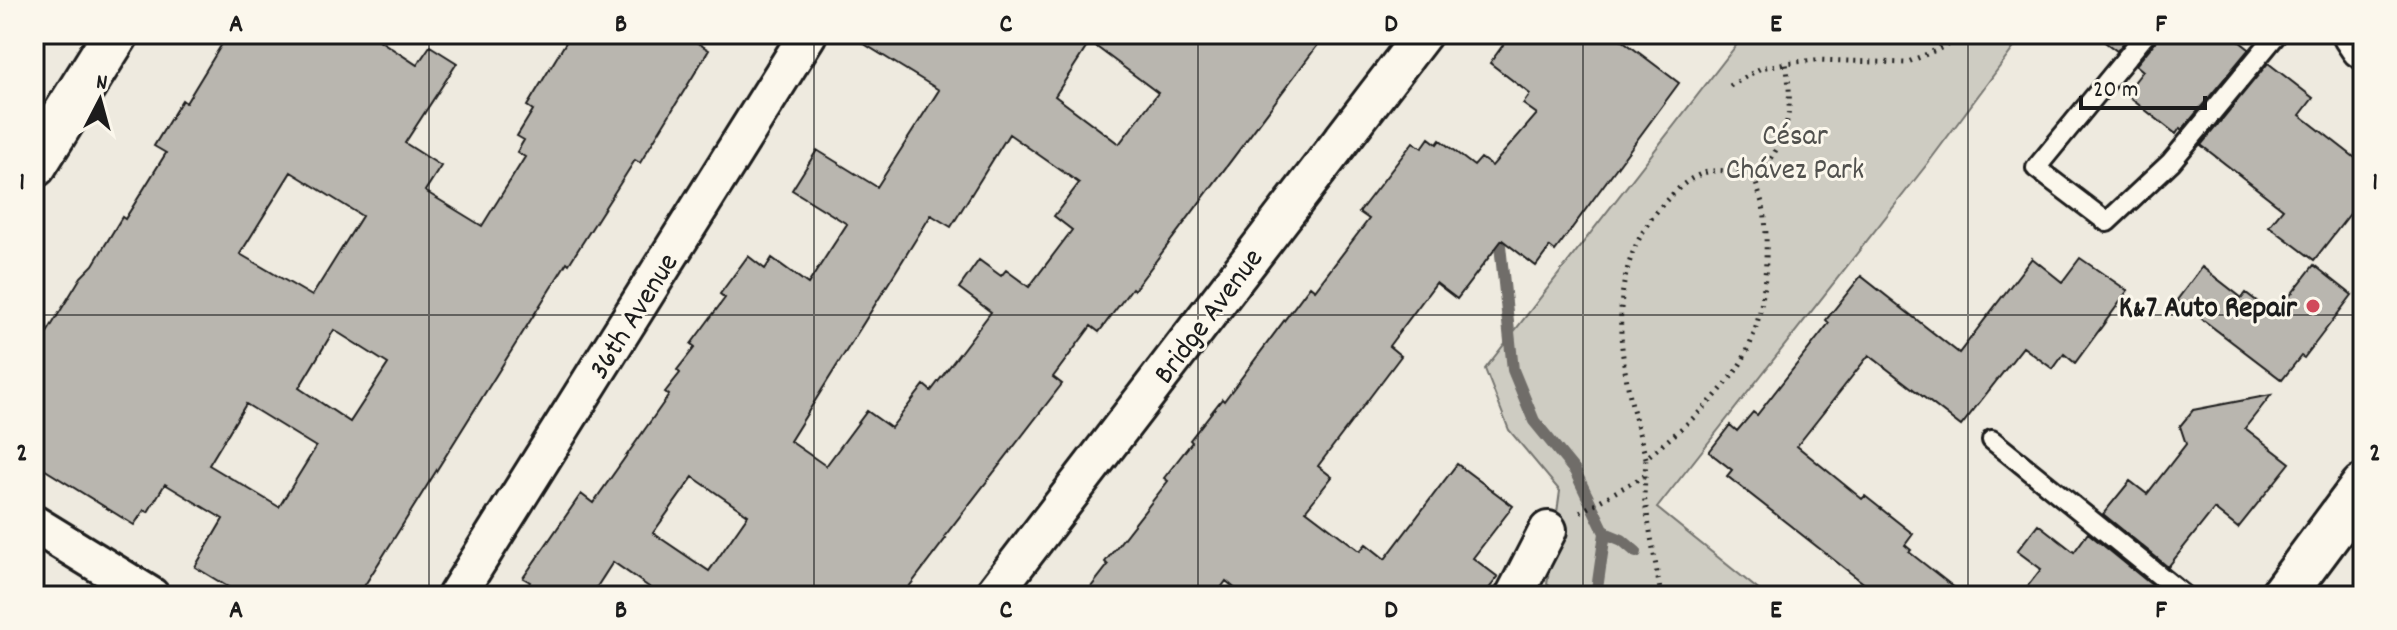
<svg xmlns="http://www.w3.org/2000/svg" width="2397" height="630" viewBox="0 0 2397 630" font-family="Dekko,sans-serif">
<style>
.green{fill:#ceccc2;stroke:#75746f;stroke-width:2}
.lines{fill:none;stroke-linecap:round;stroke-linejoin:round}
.stream{stroke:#6f6d69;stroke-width:12}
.building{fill:#b9b6af;stroke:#1c1c1c;stroke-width:2;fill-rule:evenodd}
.service-casing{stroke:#1c1c1c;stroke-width:24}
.minor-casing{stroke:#1c1c1c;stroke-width:42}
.tertiary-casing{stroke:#1c1c1c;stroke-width:50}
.secondary-casing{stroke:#1c1c1c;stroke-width:50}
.path{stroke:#1c1c1c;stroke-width:5;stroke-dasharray:2 6;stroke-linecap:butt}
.service{stroke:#fbf7ec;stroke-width:18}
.minor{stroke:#fbf7ec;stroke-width:36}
.tertiary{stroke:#fbf7ec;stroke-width:44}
.secondary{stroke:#fbf7ec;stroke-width:44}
.grid{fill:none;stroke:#1c1c1c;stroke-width:2;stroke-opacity:0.55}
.poi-dot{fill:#d1495b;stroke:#fbf7ec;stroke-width:3}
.labels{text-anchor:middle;stroke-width:6;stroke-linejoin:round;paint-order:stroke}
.park-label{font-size:30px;fill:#51514e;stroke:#fbf7ec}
.poi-label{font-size:30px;font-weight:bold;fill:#1c1c1c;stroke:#fbf7ec;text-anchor:end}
.street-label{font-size:30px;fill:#1c1c1c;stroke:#fbf7ec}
.neatline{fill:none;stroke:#1c1c1c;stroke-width:3}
.grid-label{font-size:26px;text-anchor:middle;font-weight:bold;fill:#1c1c1c}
</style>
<rect width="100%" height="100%" fill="#eeeadf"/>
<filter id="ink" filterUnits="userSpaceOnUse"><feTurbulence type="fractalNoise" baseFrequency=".0125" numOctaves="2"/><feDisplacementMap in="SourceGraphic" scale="16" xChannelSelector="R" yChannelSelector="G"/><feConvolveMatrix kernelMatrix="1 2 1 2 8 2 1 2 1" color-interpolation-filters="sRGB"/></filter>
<g filter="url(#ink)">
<!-- green -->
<path class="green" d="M 1745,34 L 2024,34 L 1928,163 L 1657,508 L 1766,596 L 1563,596 L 1547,584 L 1560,491 L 1509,430 L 1485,369 Z"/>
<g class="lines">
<!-- stream -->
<path class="stream" d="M 1500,245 L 1513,370 L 1534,421 L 1575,471 L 1605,533 L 1596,596
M 1605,533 L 1622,540 L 1636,552"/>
</g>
<!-- building -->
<path class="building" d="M 228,34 L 370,34 L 417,65 L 430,46 L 457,63 L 405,143 L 441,166 L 425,191 L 482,226 L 525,157 L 517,152 L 524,140 L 517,136 L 533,110 L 527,106 L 571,34 L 683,34 L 709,50 L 640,163 L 635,160 L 569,264 L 567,262 L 358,596 L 243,596 L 195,567 L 223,519 L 165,484 L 148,512 L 144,510 L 134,525 L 34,463 L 34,354 L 81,277 L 93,265 L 122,217 L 125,219 L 166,153 L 154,146 L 182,100 L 186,103 ZM 291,172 L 362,216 L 312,296 L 240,254 ZM 334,330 L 388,364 L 350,422 L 299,388 ZM 246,404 L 316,447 L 279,507 L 209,465 Z
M 848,34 L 1326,34 L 1134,290 L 1132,288 L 1099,332 L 1091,326 L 1053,377 L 1062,384 L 944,537 L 946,538 L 902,596 L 662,596 L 613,562 L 591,596 L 521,596 L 530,582 L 523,578 L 581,494 L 593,503 L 669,395 L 665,392 L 680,373 L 677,370 L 695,347 L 691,344 L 725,298 L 720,294 L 748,256 L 765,269 L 772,258 L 808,284 L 847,224 L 792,190 L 817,150 L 877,187 L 939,90 ZM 1090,42 L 1158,93 L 1119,144 L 1055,96 ZM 1009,134 L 1079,183 L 1054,216 L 1072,230 L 1029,287 L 1006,270 L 1001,276 L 979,260 L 959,288 L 991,312 L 931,391 L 924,385 L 891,428 L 867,411 L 826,466 L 790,441 L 931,215 L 951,227 ZM 693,477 L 748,515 L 709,571 L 653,533 Z
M 1511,34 L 1614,34 L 1679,83 L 1555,251 L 1550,247 L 1536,266 L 1502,240 L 1457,299 L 1436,283 L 1389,346 L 1401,356 L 1318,466 L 1332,477 L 1306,510 L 1360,551 L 1366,544 L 1385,559 L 1457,464 L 1513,506 L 1473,558 L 1498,577 L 1483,596 L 1244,596 L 1226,581 L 1215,596 L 1084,596 L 1108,565 L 1105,562 L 1168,481 L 1164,478 L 1192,442 L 1190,440 L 1222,399 L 1224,401 L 1310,286 L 1315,290 L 1369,219 L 1359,212 L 1413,142 L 1422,148 L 1429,138 L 1437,144 L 1440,140 L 1474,166 L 1481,158 L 1492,166 L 1537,114 L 1523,104 L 1530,94 L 1490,63 Z
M 2094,34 L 2130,34 L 2117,51 Z
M 2158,34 L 2230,34 L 2249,49 L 2182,130 L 2180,128 L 2176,134 L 2125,94 L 2143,71 L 2136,65 L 2155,42 Z
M 2268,63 L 2313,98 L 2300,115 L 2363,164 L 2363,197 L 2314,260 L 2269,226 L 2283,209 L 2201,145 Z
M 2032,258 L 2062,282 L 2080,258 L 2128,291 L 2075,363 L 2064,354 L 2053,369 L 2023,347 L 1961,426 L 1869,355 L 1797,446 L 1862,499 L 1865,496 L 1913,534 L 1905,545 L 1911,550 L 1909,552 L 1965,596 L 1880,596 L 1727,476 L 1732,470 L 1709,452 L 1730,425 L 1737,431 L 1753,412 L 1757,415 L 1829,323 L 1826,320 L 1861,276 L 1959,353 Z
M 2314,265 L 2352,295 L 2304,358 L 2301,356 L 2282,380 L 2177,300 L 2202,267 L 2242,298 L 2246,293 L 2275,315 Z
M 2271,395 L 2245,428 L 2290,463 L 2238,528 L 2214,509 L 2168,567 L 2103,514 L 2130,481 L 2147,494 L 2186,444 L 2180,426 L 2193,410 Z
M 2038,524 L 2074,552 L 2088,533 L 2153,586 L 2145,596 L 2020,596 L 2041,569 L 2017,551 Z"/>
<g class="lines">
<defs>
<path id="service" d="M 2146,34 L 2036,168 L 2107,222 L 2171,162 L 2277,34
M 1992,440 L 2185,596"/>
<path id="minor" d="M 34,524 L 151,596
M 456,596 L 808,34
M 992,596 L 1423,34
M 1514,596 L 1548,530"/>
<path id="tertiary" d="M 2282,596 L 2363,487"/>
<path id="secondary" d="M 2355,34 L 2363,46
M 34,165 L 116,34"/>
</defs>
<!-- service casing -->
<use href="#service" class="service-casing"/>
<!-- minor casing -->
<use href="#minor" class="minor-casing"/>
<!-- tertiary casing -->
<use href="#tertiary" class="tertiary-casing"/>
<!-- secondary casing -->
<use href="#secondary" class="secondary-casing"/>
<!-- path -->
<path class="path" d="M 1730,86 L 1761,68 L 1786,63
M 1646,458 C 1619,363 1595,264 1678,189 C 1703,166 1728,165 1756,183
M 1580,512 L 1644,476
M 1661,596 L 1644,496 L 1646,458 C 1678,432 1710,406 1735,372 C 1764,332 1769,266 1765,218 C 1764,206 1759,194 1756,183 C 1786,136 1795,119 1786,63 L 1815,60 L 1906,63 L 1950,44 L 1961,34"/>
<!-- service -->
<use href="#service" class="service"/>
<!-- minor -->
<use href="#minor" class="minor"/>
<!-- tertiary -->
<use href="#tertiary" class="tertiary"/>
<!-- secondary -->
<use href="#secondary" class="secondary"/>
</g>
</g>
<!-- grid -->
<path class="grid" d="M 429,34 L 429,596M 814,34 L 814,596M 1198,34 L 1198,596M 1583,34 L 1583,596M 1968,34 L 1968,596M 34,315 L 2363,315"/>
<!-- markers -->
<circle class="poi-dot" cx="2313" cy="306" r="8"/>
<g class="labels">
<!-- park labels -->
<g class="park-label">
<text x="1795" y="144">César<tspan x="1795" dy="34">Chávez Park</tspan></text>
</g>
<!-- poi labels -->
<g class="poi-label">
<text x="2297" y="316">K&amp;7 Auto Repair</text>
</g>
<!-- street labels -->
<g class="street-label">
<text transform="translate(632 315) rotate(-58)" y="10">36th Avenue</text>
<text transform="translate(1207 315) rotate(-53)" y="10">Bridge Avenue</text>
</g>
</g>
<!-- margin -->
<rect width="2397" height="630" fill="none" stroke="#fbf7ec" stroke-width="88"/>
<!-- north arrow -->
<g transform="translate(100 100) rotate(6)" stroke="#fbf7ec" stroke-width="6" paint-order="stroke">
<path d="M0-6L14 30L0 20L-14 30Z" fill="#1c1c1c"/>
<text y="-12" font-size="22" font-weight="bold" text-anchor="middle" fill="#1c1c1c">N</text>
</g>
<!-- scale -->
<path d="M2081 96v12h124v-12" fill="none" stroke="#1c1c1c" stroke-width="4"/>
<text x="2093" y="96" font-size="24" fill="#1c1c1c" stroke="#fbf7ec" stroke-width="6" paint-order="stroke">20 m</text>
<rect x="44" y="44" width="2309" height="542" class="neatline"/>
<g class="grid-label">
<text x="236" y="31">A</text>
<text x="621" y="31">B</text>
<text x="1006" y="31">C</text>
<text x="1391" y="31">D</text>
<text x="1776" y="31">E</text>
<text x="2161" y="31">F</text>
<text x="22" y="189">1</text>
<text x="2375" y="189">1</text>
<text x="22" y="460">2</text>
<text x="2375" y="460">2</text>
<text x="236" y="617">A</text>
<text x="621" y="617">B</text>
<text x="1006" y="617">C</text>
<text x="1391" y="617">D</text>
<text x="1776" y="617">E</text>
<text x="2161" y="617">F</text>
</g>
</svg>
